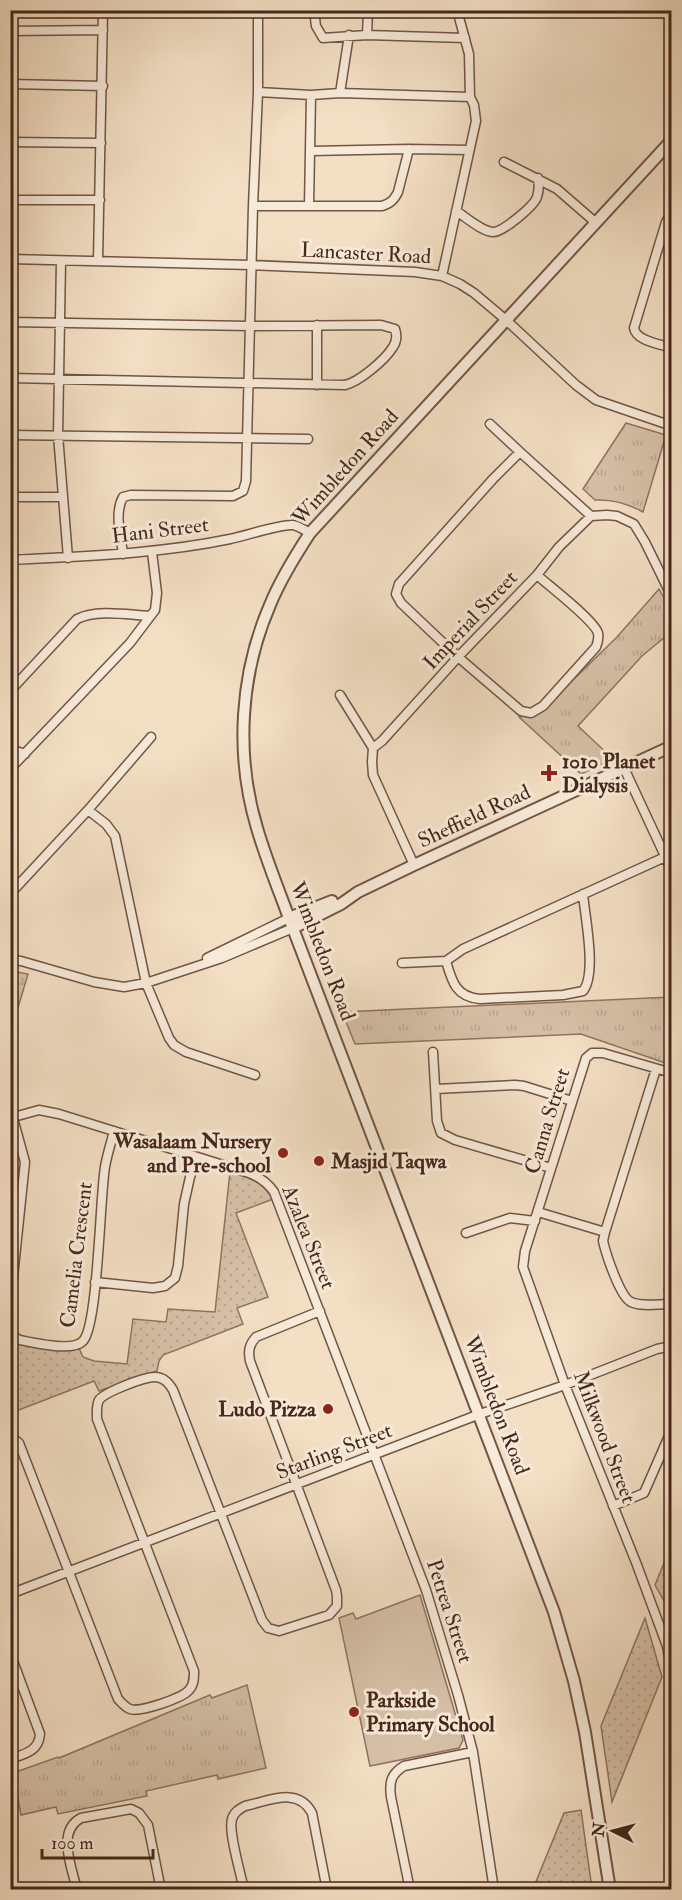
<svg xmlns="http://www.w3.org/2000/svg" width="682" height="1900" viewBox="0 0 682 1900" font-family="'IM FELL Double Pica',serif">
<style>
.grass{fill:url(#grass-dots);stroke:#8e7460;stroke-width:1.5}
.wetland{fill:url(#wetland-marsh);stroke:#8e7460;stroke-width:1.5}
.park{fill:url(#park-tufts);stroke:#8e7460;stroke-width:1.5}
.pitch{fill:#d6c0a7;stroke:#8e7460;stroke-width:1.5}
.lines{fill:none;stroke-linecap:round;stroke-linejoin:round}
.minor-casing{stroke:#725544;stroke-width:11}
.tertiary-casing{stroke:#725544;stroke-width:14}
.minor{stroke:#f7ead9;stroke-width:8}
.tertiary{stroke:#f7ead9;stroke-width:10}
.poi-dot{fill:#8f2418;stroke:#f7ead9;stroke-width:2}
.labels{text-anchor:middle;stroke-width:6;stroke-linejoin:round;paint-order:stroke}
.street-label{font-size:21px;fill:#47271a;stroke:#f7ead9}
.poi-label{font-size:21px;font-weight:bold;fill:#47271a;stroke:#f7ead9;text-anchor:start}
</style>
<defs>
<pattern id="grass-dots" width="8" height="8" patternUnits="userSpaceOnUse" patternTransform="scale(1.5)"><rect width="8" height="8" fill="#d6c0a7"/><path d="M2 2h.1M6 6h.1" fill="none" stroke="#b9a58f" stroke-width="1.8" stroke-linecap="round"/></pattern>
<pattern id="wetland-marsh" width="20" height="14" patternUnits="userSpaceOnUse" patternTransform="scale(1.5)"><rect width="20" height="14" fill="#d6c0a7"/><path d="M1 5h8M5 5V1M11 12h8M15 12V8" fill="none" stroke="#b9a58f"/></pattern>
<pattern id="park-tufts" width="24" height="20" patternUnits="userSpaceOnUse" patternTransform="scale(1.5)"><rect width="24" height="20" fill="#d6c0a7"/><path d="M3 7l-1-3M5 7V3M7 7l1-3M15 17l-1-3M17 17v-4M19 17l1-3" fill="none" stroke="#b9a58f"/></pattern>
</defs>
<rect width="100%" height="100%" fill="#f3dfc4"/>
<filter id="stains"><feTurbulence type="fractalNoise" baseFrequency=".00333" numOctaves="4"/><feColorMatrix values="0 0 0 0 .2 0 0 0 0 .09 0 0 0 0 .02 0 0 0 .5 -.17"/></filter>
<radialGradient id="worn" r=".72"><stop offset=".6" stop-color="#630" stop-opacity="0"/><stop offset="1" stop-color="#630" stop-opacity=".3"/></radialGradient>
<!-- grass -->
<path class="grass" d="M 230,1172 C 249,1177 262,1181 273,1199 L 236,1213 L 268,1297 L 237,1308 L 243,1324 L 163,1355 L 159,1361 L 157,1371 L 99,1391 L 94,1381 L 11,1413 L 10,1347 L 12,1341 L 33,1345 L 79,1348 L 83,1357 L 94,1361 L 127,1364 L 133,1319 L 166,1322 L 168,1309 L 215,1312 Z
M 671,1546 L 671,1613 L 655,1585 Z
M 645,1618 L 662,1677 L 612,1802 L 601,1726 Z
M 581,1810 L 592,1889 L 533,1889 L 564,1813 Z"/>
<!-- wetland -->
<path class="wetland" d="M 11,971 L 28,974 L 11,1031 L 10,971 Z"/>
<!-- park -->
<path class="park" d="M 626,423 L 666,435 L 643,512 C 627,503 613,499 595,500 L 583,489 Z
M 659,589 L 671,610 L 671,632 L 642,656 L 578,726 L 613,759 L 581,774 L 519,717 L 538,714 L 617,637 Z
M 671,997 L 671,1065 L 581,1034 L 355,1044 L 342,1012 Z
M 247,1685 L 266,1768 L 218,1779 L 217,1775 L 146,1791 L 147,1796 L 58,1814 L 56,1807 L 21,1815 L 13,1773 L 58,1757 L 59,1758 L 210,1695 L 212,1698 Z"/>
<!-- pitch -->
<path class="pitch" d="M 420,1595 L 463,1740 L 459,1748 L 370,1766 L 339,1618 L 353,1613 L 356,1619 Z"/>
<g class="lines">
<defs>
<path id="minor" d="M 314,10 L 316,26 L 323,38 L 367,35 L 465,38
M 10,31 L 103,30
M 367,35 L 368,10
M 10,84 L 103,86
M 258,92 L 311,95 L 340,93 L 470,97
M 340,93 L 349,35
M 10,142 L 101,143
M 311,151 L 409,149 L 469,150
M 504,162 L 557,189 L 595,222
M 10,200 L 100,200
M 253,206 L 382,206 C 391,203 394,200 398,192 L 409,149
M 309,206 L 311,95
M 456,211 C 466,217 481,231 493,232 C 503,232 534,206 537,197 C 539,191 539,184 538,178
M 672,212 L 666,222 L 656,255 L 634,328 C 636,341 660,344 672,348
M 10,259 L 251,265 L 415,272 L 442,276 L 460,284 L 474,293 L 506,320 L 576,385 L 596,400 L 672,426
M 61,261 L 58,435 L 68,558
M 98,261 L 103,10
M 442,276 L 476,121 L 474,105 L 470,97 L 469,54 L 457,10
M 10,322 L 250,326 L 381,325 L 395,329 C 397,335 397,341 393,347 C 385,360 359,382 345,385 L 10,378
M 317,385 L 317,325
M 490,424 L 520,452
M 10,435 L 308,439
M 10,497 L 63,497
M 123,554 C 121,537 114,513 123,497 L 131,495 L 233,496 L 243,491 L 246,481 L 253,206 L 258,92 L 258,10
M 10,560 C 84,556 158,554 230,539 C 245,536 280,524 293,525 C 299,526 304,530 310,533
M 537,575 C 549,586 594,620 598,633 C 599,638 598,642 596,647 L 543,706 L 531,713 L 521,711 L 458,657 L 401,603 L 396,594 L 399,584 L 493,479 L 520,452 L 591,516
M 10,691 L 77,619 C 98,609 128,615 150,616
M 340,695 L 373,748
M 10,749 L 25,754
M 624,768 L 672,871
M 10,769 L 130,643 L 155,610 L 157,593 L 152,552
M 88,810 L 106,824 L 115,836 L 146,983 L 169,1038 L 174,1045 L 186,1052 L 255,1075
M 414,865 L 373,775 L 372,762 L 373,748 L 382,741 L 458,657 L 537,575 L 559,547 L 591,516 L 607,515 L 617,516 L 634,524 L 645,542 L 672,597
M 10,894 L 88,810 L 151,737
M 583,894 C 585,917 597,974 583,991 L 563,995 L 480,999 C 456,997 452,982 446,961 L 463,949 L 665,857
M 207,958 L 289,918
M 10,960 L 21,961 L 94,982 L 124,987 L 146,983 L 222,958 L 293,928
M 402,963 L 446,961
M 433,1052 L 437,1121 L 441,1133 L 455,1140 L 551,1168
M 656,1069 L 605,1232 L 603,1241 C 606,1254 620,1297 631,1302 C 642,1307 658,1304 670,1304
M 672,1073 L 603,1053 L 592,1053 L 586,1058 L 525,1251 L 523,1267 L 565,1385 L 637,1565 L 667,1646 L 672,1674
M 436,1089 L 515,1085 L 524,1086 L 572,1101
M 10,1118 L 39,1110 L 59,1114 L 249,1173 C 260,1177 267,1182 274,1192 L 426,1590 L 458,1695 L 473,1752 L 494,1890
M 538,1212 L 605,1232
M 466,1233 L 510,1218 L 535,1221
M 672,1274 L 669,1290 L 672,1311
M 95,1282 L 153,1288 L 165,1286 L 175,1278 L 178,1266 L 184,1204 L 190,1177 L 196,1158
M 10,1306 L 25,1162 L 13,1118
M 10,1329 L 16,1338 L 20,1340 C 34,1343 73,1352 83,1341 C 98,1326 100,1196 105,1167 C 107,1155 111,1143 114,1131
M 10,1435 L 19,1443 L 118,1699 C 122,1703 125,1707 130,1709 C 139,1713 183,1698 189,1690 C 194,1685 194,1678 194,1671 L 97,1419 C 97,1412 96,1406 99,1400 C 105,1392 144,1377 155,1377 C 164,1377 169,1383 173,1390 L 262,1620 L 268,1628 L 279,1631 L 329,1615 L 337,1606 L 337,1596 L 336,1590 L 250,1361 C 248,1351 249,1345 256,1337 L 320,1311
M 613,1506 L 644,1493 L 672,1429
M 10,1594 L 480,1414 L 565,1385 L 657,1349 L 672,1346
M 10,1653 L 40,1734 C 39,1751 25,1754 10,1759
M 77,1890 C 72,1868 56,1831 81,1818 L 131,1809 L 139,1813 L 148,1825 L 161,1890
M 244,1890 C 241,1874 228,1832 232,1819 C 234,1812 239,1809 245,1806 C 269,1801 298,1786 312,1813 L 327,1890
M 410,1890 L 391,1797 C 389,1782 391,1774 404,1766 L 473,1752"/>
<path id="tertiary" d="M 289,918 L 332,901
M 293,928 L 341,904 L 358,892 L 414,865 L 672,746
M 610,1890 L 585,1732 L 574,1681 L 554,1612 L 289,918 C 278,888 266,859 257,828 C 235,755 240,674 270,605 C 280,580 295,556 310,533 L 672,140"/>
</defs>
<!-- minor casing -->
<use href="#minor" class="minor-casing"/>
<!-- tertiary casing -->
<use href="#tertiary" class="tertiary-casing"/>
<!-- minor -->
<use href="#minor" class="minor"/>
<!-- tertiary -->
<use href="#tertiary" class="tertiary"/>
</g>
<!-- markers -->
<g class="poi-dot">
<path d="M546 764h6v6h6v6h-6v6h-6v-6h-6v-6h6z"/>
<circle cx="283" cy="1153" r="6"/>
<circle cx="319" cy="1161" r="6"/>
<circle cx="328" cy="1409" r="6"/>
<circle cx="354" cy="1712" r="6"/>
</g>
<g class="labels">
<!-- street labels -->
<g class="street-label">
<text transform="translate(366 253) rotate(3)" y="7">Lancaster Road</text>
<text transform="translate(345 467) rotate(-48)" y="7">Wimbledon Road</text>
<text transform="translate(160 530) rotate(-7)" y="7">Hani Street</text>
<text transform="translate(470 620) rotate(-47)" y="7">Imperial Street</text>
<text transform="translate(474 816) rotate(-25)" y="7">Sheffield Road</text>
<text transform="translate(323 951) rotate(69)" y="7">Wimbledon Road</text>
<text transform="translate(547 1121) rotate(-73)" y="7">Canna Street</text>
<text transform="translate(309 1237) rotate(68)" y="7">Azalea Street</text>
<text transform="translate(76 1255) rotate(-83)" y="7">Camelia Crescent</text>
<text transform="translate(497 1405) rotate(69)" y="7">Wimbledon Road</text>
<text transform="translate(605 1437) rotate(69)" y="7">Milkwood Street</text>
<text transform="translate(334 1451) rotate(-21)" y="7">Starling Street</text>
<text transform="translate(450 1611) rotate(72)" y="7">Petrea Street</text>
</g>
<!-- poi labels -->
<g class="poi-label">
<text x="562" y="768">1010 Planet<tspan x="562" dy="24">Dialysis</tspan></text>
<text x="271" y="1148" text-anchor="end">Wasalaam Nursery<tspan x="271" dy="24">and Pre-school</tspan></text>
<text x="331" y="1168">Masjid Taqwa</text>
<text x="316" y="1416" text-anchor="end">Ludo Pizza</text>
<text x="366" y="1707">Parkside<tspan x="366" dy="24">Primary School</tspan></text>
</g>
</g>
<!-- margin -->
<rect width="682" height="1900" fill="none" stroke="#f3dfc4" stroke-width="36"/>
<rect x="12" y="12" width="658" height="1876" fill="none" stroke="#47271a" stroke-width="3"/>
<rect x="18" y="18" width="646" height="1864" fill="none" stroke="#47271a" stroke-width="1.5"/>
<!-- north arrow -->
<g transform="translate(613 1831) rotate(276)" stroke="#f7ead9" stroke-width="4.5" paint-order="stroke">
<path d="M0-4.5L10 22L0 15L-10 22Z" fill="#47271a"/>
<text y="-9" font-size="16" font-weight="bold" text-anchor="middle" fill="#47271a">N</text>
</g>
<!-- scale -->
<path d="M42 1849v9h111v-9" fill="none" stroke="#47271a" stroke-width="3"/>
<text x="51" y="1849" font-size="18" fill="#47271a" stroke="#f7ead9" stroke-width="4.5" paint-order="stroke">100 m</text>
<rect width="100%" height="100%" filter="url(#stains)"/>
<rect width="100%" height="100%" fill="url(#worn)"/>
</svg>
